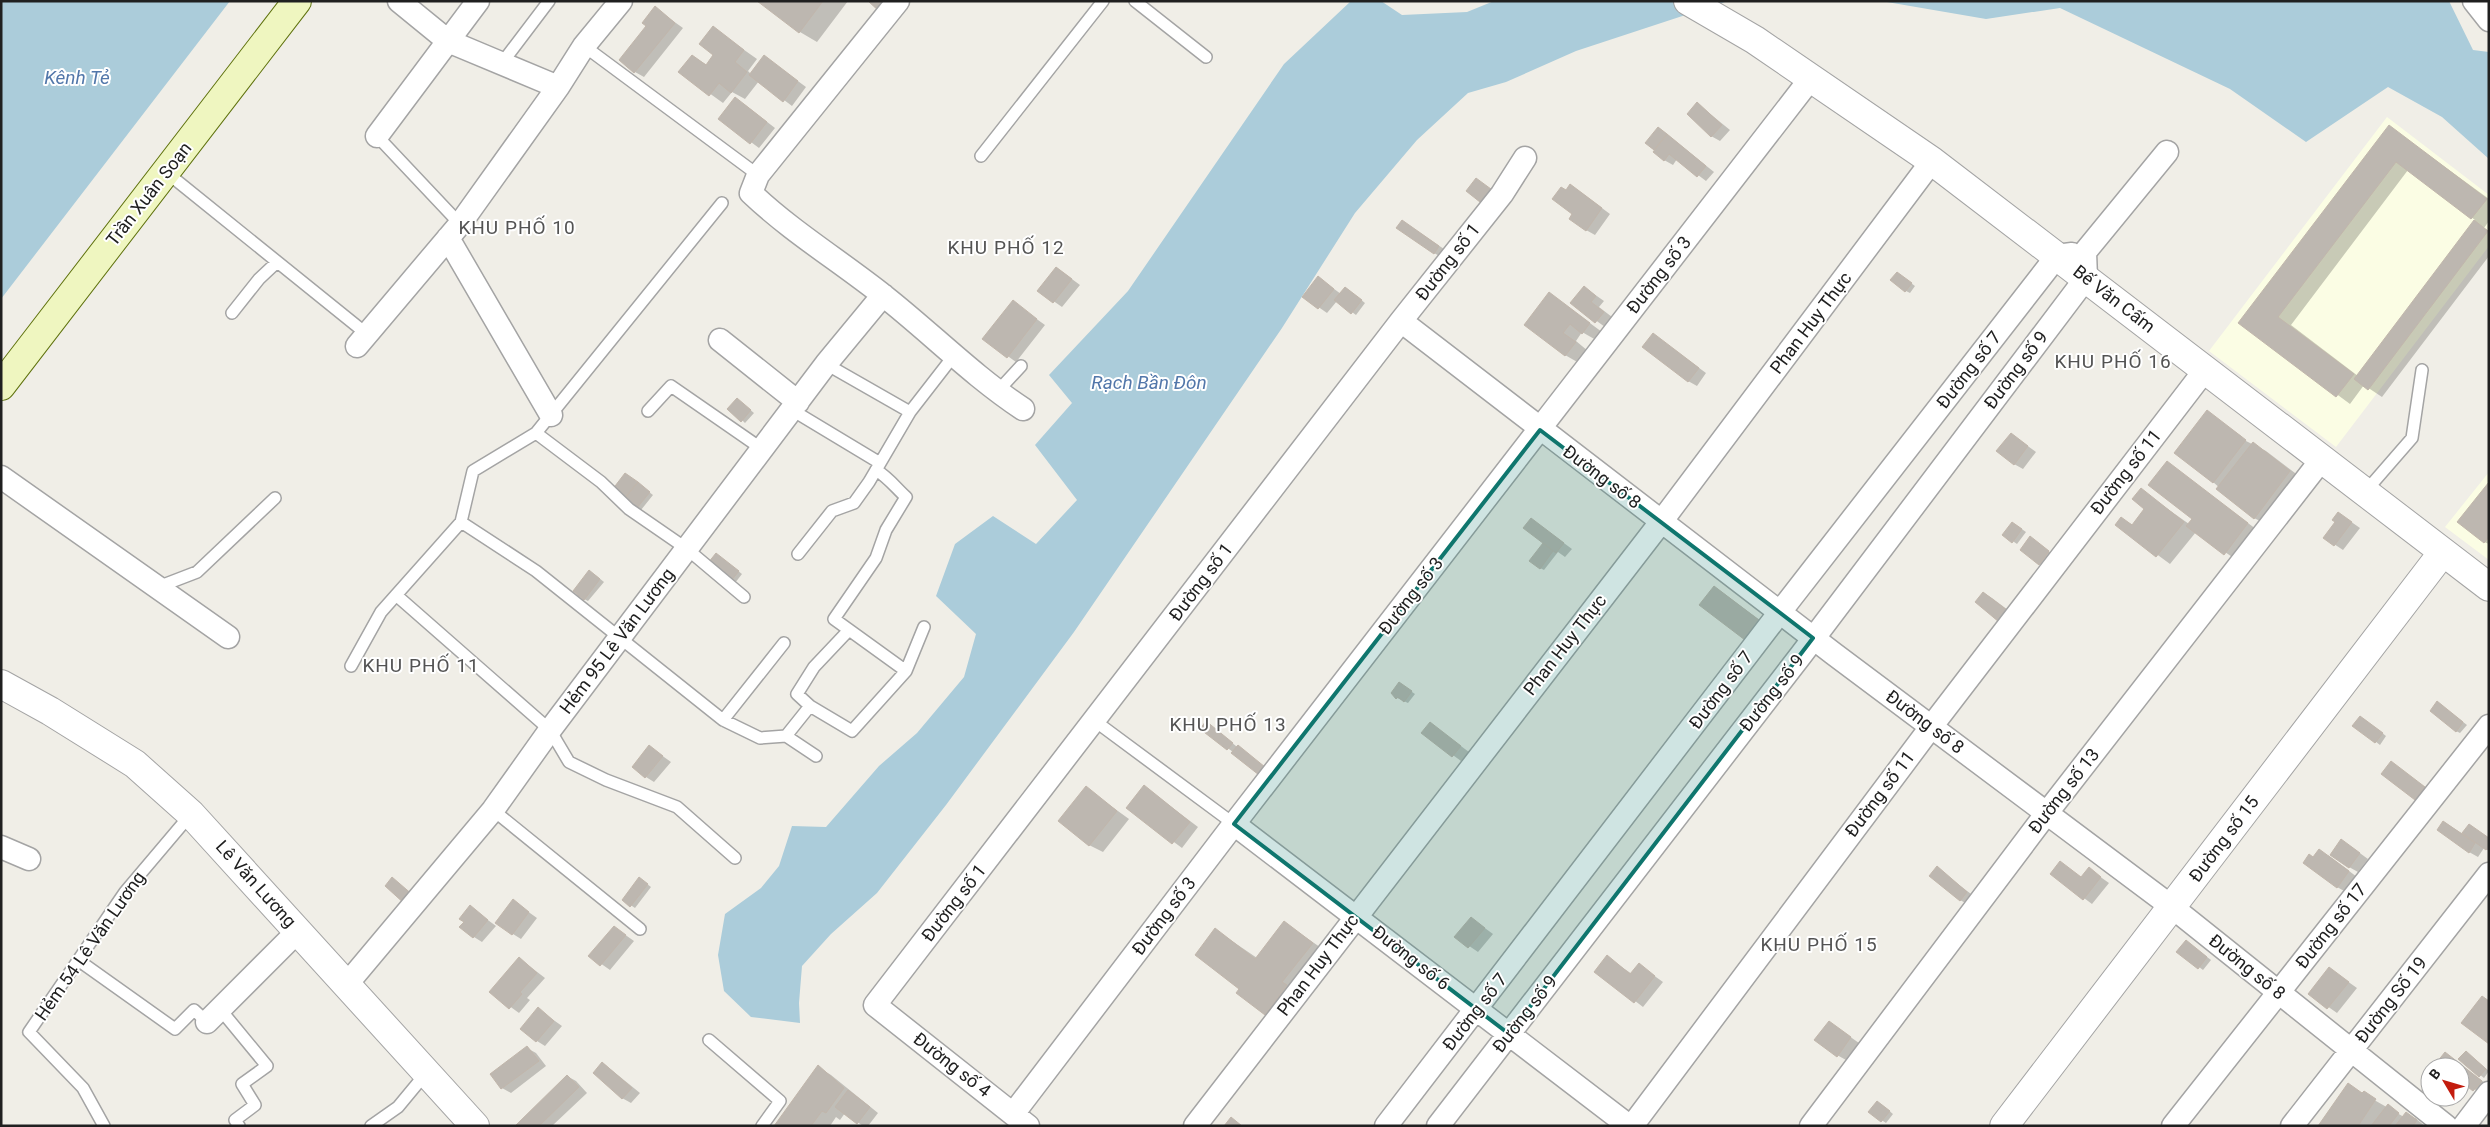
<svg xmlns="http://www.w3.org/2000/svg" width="2490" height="1127" viewBox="0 0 2490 1127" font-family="Roboto,sans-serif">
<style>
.education{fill:#fbfde4}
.water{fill:#abccda}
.shadow{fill:#0003;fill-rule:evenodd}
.building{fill:#bdb7b0;stroke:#c1b6ab}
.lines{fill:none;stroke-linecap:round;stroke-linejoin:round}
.service-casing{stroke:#a4a4a4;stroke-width:14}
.minor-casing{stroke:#a4a4a4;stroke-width:25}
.tertiary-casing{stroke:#a4a4a4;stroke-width:30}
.secondary-casing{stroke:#5f720d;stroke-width:30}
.service{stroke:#fff;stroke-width:11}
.minor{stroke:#fff;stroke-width:22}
.tertiary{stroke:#fff;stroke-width:28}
.secondary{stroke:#eff6c0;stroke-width:28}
.marked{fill:#0f766e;fill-opacity:0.2;stroke:#0f766e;stroke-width:4;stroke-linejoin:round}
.labels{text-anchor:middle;stroke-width:4;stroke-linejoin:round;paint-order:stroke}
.street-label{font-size:18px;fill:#202020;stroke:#fff}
.water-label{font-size:19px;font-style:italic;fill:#5277aa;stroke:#fff}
.neighbourhood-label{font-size:19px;letter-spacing:1px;fill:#535353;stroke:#fff}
</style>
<rect width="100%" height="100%" fill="#f0eee7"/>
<!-- education -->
<path class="education" d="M 2387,117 L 2489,195 L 2489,246 L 2336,447 L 2209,351 Z
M 2489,472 L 2489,560 L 2445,527 Z"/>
<!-- water -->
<path class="water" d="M 1,1 L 230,1 L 1,299 Z
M 1351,1 L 1381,1 L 1402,15 L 1467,12 L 1494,1 L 1728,1 L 1576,51 L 1506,82 L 1468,93 L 1417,140 L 1355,213 L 1282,328 L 1074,632 L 946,805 L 877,893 L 831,934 L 802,966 L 799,1003 L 800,1023 L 751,1017 L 724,991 L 718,955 L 725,914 L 761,888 L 779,866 L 792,826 L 826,827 L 879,766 L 917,733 L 964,677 L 976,634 L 936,596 L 955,544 L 993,516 L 1036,544 L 1077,500 L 1035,445 L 1072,403 L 1049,375 L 1128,291 L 1284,64 Z
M 1881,1 L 2449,1 L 2473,50 L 2489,52 L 2489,159 L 2442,117 L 2388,87 L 2306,142 L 2230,89 L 2060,8 L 1986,19 Z"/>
<!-- shadow -->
<path class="shadow" d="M 759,1 L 848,1 L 817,42 L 800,32 Z
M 655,8 L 683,28 L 644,77 L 635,72 Z
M 713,28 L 757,59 L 748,71 L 751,74 L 765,57 L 806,87 L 792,106 L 759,81 L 745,99 L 732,92 L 723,103 L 680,72 L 692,56 L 707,65 L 715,55 Z
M 744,104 L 775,128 L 759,148 L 720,119 Z
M 1698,104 L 1730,130 L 1720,141 L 1711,136 Z
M 2390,127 L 2489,199 L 2489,221 L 2484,228 L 2489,231 L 2489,256 L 2382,397 L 2364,385 L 2350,404 L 2240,323 ZM 2408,170 L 2475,220 L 2358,376 L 2291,325 Z
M 1659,128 L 1714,172 L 1706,181 L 1677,159 L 1673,165 L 1664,160 L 1647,143 Z
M 1566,191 L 1579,191 L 1610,214 L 1595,235 L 1586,230 L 1574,214 Z
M 1402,221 L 1447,251 L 1443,258 L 1434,253 Z
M 1057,268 L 1080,285 L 1062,307 L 1039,291 Z
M 1901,276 L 1915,286 L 1910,293 L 1906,291 Z
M 1319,278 L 1341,294 L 1346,288 L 1365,303 L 1356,315 L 1337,301 L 1327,313 L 1304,297 Z
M 1584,287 L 1604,301 L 1599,307 L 1612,317 L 1605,327 L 1572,303 Z
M 1549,293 L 1602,332 L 1596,340 L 1582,332 L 1576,341 L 1588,351 L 1579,363 L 1565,355 Z
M 1013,302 L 1045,325 L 1016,362 L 984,339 Z
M 1654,335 L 1706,373 L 1697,386 L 1688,381 Z
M 737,399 L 754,413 L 745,423 L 742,420 Z
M 2207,412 L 2244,438 L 2241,436 L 2240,438 L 2266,451 L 2303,479 L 2268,525 L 2254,518 L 2213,482 Z
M 2011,434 L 2036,452 L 2023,469 L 2014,464 Z
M 2167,463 L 2260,532 L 2238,561 L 2196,532 L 2170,564 L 2117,525 L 2122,519 L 2133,525 L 2146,509 L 2141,490 L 2189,524 L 2194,518 Z
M 629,477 L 653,495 L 641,510 L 637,508 Z
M 2489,484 L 2489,544 L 2484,542 Z
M 1531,519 L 1572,549 L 1565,557 L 1558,552 L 1544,570 L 1540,568 L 1549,546 Z
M 2347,519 L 2360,528 L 2343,550 L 2325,538 L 2336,522 Z
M 2016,525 L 2026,532 L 2017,544 L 2004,535 Z
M 2034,540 L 2052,554 L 2043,566 L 2039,563 Z
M 720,557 L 742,574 L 735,583 L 731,580 Z
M 594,574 L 604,582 L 588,601 L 584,599 Z
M 1715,587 L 1768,626 L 1754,644 Z
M 1984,593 L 1992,598 L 2016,616 L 1977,602 Z
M 1403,686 L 1415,694 L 1408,703 L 1397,698 L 1393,693 Z
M 2441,705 L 2467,725 L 2460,733 L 2456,731 Z
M 2364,719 L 2386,736 L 2380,745 L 2354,725 Z
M 1430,723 L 1469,752 L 1461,761 L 1423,733 Z
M 1210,725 L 1236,746 L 1242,749 L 1233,752 L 1202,729 Z
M 650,747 L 671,762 L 654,782 L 646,777 Z
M 2391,763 L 2433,793 L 2424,804 L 2383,774 Z
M 1145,787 L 1198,827 L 1182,848 L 1128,808 Z
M 1086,788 L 1129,819 L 1103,852 L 1089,845 Z
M 2444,822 L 2463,834 L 2469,825 L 2489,839 L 2489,851 L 2484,848 L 2478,857 L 2469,852 Z
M 2350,846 L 2368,859 L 2358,872 L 2349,867 Z
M 2328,855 L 2357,877 L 2346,892 L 2337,887 Z
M 2061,863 L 2082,878 L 2089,869 L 2109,883 L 2092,904 L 2052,874 Z
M 1937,868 L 1975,897 L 1969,905 L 1960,900 Z
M 643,881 L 651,887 L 635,908 L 623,900 Z
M 513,901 L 537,918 L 521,939 L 513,934 Z
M 470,907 L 496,926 L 482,942 L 474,937 L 465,922 Z
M 1471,918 L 1493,934 L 1478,952 L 1456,937 Z
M 1285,923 L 1330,954 L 1283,1024 L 1265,1014 L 1240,989 L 1216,930 L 1257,958 Z
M 614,927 L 634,941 L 610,970 L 590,956 Z
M 2190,944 L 2211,960 L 2203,970 L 2178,951 Z
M 1607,957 L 1632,974 L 1639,965 L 1663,982 L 1643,1007 L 1596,971 Z
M 519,958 L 545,978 L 527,998 L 530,1000 L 519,1013 L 490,992 Z
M 2330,969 L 2357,988 L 2337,1013 L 2310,994 Z
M 538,1009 L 562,1026 L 545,1046 L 537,1041 Z
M 1829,1022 L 1859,1043 L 1846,1060 L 1837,1055 Z
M 527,1048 L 536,1053 L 546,1066 L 511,1093 L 502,1088 Z
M 2445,1053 L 2489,1086 L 2483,1095 L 2460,1079 L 2460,1067 L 2445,1067 Z
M 2470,1055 L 2489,1071 L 2484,1078 L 2460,1059 Z
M 603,1063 L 640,1093 L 631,1103 L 622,1098 Z
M 818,1067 L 831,1075 L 878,1113 L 868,1126 L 863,1126 L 845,1113 L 840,1120 L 836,1117 L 830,1126 L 775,1126 Z
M 567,1076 L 576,1081 L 587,1093 L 552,1126 L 517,1126 Z
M 2348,1085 L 2404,1117 L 2415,1118 L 2425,1126 L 2319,1126 Z
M 1881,1104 L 1893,1114 L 1886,1123 L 1870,1112 Z"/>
<!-- building -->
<path class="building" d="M 757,1 L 823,1 L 799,33 Z
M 868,1 L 888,1 L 880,12 Z
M 655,6 L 675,23 L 634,73 L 619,60 L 646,26 L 642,23 Z
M 713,26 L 744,50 L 735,62 L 747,72 L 731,93 L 719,83 L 709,96 L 678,72 L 692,55 L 706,65 L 713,55 L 699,44 Z
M 764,55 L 798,81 L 783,102 L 749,75 Z
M 735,97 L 767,122 L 750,144 L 718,119 Z
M 1697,102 L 1722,125 L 1711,137 L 1687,114 Z
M 2389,125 L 2487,199 L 2471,219 L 2396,162 L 2278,317 L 2354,374 L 2336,397 L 2238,323 Z
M 1658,127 L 1667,134 L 1654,150 L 1645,143 Z
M 1667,134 L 1706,166 L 1697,177 L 1669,154 L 1664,161 L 1653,152 Z
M 1476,178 L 1495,192 L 1485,206 L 1466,191 Z
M 1570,184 L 1602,208 L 1586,231 L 1569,219 L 1572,214 L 1552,199 L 1561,187 L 1566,190 Z
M 1402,220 L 1439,246 L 1434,254 L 1396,228 Z
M 2474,220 L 2488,231 L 2368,390 L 2354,379 Z
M 1056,267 L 1072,279 L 1053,303 L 1037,291 Z
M 1897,272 L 1912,283 L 1905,292 L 1890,280 Z
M 1318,276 L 1334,289 L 1318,309 L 1302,297 Z
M 1584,286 L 1596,296 L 1591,302 L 1604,312 L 1595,323 L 1570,303 Z
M 1345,287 L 1362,300 L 1351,314 L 1334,300 Z
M 1549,292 L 1590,323 L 1582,334 L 1570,324 L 1563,333 L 1576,342 L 1565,356 L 1524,325 Z
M 1013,300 L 1037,319 L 1007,358 L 982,339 Z
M 1653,333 L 1699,368 L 1688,382 L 1642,347 Z
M 737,398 L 751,410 L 741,422 L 727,409 Z
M 2207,410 L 2246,440 L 2213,483 L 2174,453 Z
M 2011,433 L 2028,446 L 2014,465 L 1996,451 Z
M 2253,442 L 2290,471 L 2254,519 L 2216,489 Z
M 2167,461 L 2248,523 L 2224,555 L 2186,526 L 2192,519 L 2148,485 Z
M 625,473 L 638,482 L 624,499 L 612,490 Z
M 638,482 L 650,492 L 636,509 L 624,499 Z
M 2489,482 L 2489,537 L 2484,543 L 2457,522 Z
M 2141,488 L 2184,522 L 2156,557 L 2115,525 L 2121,517 L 2132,525 L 2144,509 L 2132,499 Z
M 2338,512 L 2352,522 L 2334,546 L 2323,538 L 2335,522 L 2332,520 Z
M 1531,518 L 1564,543 L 1556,553 L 1523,528 Z
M 2012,522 L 2022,529 L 2012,543 L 2002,535 Z
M 2030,536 L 2049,551 L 2039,565 L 2020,550 Z
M 1543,543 L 1553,551 L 1540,569 L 1529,561 Z
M 716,553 L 739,571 L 730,582 L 708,563 Z
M 589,570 L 600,579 L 584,600 L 573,591 Z
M 1714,586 L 1760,621 L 1745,640 L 1699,605 Z
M 1983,592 L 2008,611 L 1999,622 L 1975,602 Z
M 1399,682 L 1412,691 L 1404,702 L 1398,697 L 1396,699 L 1391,693 Z
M 2437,701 L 2463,722 L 2456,732 L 2430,711 Z
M 2360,716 L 2383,733 L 2375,743 L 2352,726 Z
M 1206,721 L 1233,743 L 1227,750 L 1200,729 Z
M 1430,722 L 1461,746 L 1452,757 L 1421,733 Z
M 649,745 L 663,756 L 645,778 L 632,767 Z
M 1238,745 L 1265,767 L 1259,775 L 1231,753 Z
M 2391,761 L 2425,787 L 2415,800 L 2381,774 Z
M 1144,785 L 1190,822 L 1172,844 L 1126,808 Z
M 1086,786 L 1117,811 L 1089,846 L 1058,821 Z
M 2443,821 L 2475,843 L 2469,853 L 2437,830 Z
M 2469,824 L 2489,838 L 2489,846 L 2486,850 L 2462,833 Z
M 2341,839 L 2360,853 L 2349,868 L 2330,855 Z
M 2319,849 L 2349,871 L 2337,888 L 2303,863 L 2309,854 L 2313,857 Z
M 2060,861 L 2081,877 L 2089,867 L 2101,877 L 2083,900 L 2050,874 Z
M 1937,866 L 1967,892 L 1960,901 L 1929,876 Z
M 392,877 L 414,896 L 406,905 L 385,886 Z
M 639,877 L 648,884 L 630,907 L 622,900 Z
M 513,899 L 529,912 L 512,935 L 495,923 Z
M 470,905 L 488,920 L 473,938 L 459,927 L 464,922 L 459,919 Z
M 1471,917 L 1485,928 L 1468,948 L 1454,937 Z
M 1284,921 L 1313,943 L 1282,982 L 1287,985 L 1265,1015 L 1236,993 L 1239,989 L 1195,955 L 1215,928 L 1255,959 Z
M 614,926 L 626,935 L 600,966 L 588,956 Z
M 2186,940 L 2207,957 L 2198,969 L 2176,952 Z
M 1607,955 L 1630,974 L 1639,963 L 1655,976 L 1634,1003 L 1594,972 Z
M 519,957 L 537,973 L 520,992 L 522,994 L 509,1009 L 489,992 Z
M 2329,967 L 2349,982 L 2327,1009 L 2308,994 Z
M 2482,996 L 2489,1001 L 2489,1044 L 2461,1023 Z
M 538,1007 L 554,1021 L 536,1042 L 520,1029 Z
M 1829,1021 L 1851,1037 L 1837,1057 L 1814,1040 Z
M 527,1046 L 539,1061 L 501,1089 L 490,1074 Z
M 2466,1051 L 2486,1069 L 2479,1077 L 2458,1059 Z
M 2445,1052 L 2482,1081 L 2473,1091 L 2460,1081 L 2460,1067 L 2443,1067 L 2437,1062 Z
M 602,1062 L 632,1088 L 622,1099 L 593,1073 Z
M 818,1065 L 844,1088 L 826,1113 L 822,1111 L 811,1126 L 774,1126 Z
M 567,1075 L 579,1087 L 539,1126 L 515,1126 Z
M 2348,1083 L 2362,1093 L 2364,1091 L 2376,1099 L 2358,1126 L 2318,1126 Z
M 848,1090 L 870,1107 L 857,1124 L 835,1107 Z
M 1877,1101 L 1890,1111 L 1881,1122 L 1868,1112 Z
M 2388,1104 L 2399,1113 L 2389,1126 L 2371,1126 Z
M 2406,1112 L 2417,1120 L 2413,1126 L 2395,1126 Z
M 1231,1117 L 1242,1126 L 1224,1126 Z"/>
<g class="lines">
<defs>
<path id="service" d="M 1135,1 L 1206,57
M 584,46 L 758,175
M 502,63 L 549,1
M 377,136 L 460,224
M 981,156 L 1103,1
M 166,172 L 368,335
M 232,313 L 259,279 L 276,263
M 826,364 L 910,412
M 997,392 L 1021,366
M 792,410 L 880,463
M 648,411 L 671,386 L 762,449
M 536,433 L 601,482 L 629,509 L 687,549 L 744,597
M 876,470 C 889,478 896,488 906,497 L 886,530 L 876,558 L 834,619 L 906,671
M 2365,492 L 2412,438 L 2422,370
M 461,522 L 536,571 L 723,720 L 760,738 L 786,736 L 816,756
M 798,554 L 832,511 L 854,503 L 869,482 L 910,412 L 955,354
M 158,587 L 197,572 L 275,498
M 396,595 L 550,730 L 569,762 L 606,780 L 677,807 L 735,858
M 849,630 L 814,667 L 797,694 L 810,706 L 852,731 L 906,671 L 924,627
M 351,666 L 381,612 L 461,522 L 473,471 L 536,433 L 722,203
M 723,720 L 784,643
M 1095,721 L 1234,824
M 786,736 L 810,706
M 493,810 L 640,929
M 78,960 L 175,1029 L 194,1010 L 207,1022
M 220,1009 L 267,1066 L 242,1084 L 255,1105 L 235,1120 L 239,1126
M 709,1040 L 780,1101 L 762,1126
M 104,1126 L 83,1088 L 29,1032 L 125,892 L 191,814
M 371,1126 L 398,1107 L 427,1072"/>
<path id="minor" d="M 399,1 L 448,41 L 558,87
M 898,1 L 758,175 L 751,193 C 792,232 840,261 884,296 C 931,333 973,376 1023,409
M 2474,1 L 2489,20
M 377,136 L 478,1
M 448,238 L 551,415
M 1401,321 L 1834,654 L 2172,907 L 2446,1126
M 720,340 L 798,402
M 357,346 L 460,224 L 558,87 L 584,46 L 621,1
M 1,477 L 228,637
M 1234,824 L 1629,1126
M 1,847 L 29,859
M 347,984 L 493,810 L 550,730 L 826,364 L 883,295
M 207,1022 L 298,931
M 1013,1114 L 1234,824 L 1811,78
M 1028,1126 L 875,1005 L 1401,321 L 1502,194 L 1525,158
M 1195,1126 L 1661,522 L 1932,161
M 1386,1126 L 1780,612 L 2057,256 L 2072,254
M 1438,1126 L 1801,655 L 2086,278 L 2085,252 L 2167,152
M 1632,1126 L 1931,727 L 2205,370
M 1811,1126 L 2046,814 L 2322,459
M 2173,1126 L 2489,726
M 2292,1126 L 2489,874
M 2464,1126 L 2489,1093"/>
<path id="tertiary" d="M 1688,1 L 1755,40 L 1932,161 L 2489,587
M 1,684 L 50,711 L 135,764 L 191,814 L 475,1126
M 2004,1126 L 2443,552"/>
<path id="secondary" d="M 1,386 L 297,1"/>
</defs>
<!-- service casing -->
<use href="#service" class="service-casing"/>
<!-- minor casing -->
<use href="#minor" class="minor-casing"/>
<!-- tertiary casing -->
<use href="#tertiary" class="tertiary-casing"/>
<!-- secondary casing -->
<use href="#secondary" class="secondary-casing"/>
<!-- service -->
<use href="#service" class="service"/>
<!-- minor -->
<use href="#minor" class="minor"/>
<!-- tertiary -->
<use href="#tertiary" class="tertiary"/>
<!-- secondary -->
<use href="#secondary" class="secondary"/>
</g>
<!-- marked area -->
<path class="marked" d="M 1540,430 L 1813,638 L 1509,1034 L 1234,824 Z"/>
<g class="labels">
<!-- street labels -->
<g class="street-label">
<text transform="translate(149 194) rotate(-52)" y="6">Trần Xuân Soạn</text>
<text transform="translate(1448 262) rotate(-52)" y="6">Đường số 1</text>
<text transform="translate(1659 275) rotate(-52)" y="6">Đường số 3</text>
<text transform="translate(2114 299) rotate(38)" y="6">Bế Văn Cấm</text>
<text transform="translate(1811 323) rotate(-53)" y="6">Phan Huy Thực</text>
<text transform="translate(1969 370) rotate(-52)" y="6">Đường số 7</text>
<text transform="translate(2016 370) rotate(-53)" y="6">Đường số 9</text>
<text transform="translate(2126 472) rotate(-52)" y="6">Đường số 11</text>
<text transform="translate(1602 477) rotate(37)" y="6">Đường số 8</text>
<text transform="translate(1201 582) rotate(-53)" y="6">Đường số 1</text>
<text transform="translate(1411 596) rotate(-52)" y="6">Đường số 3</text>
<text transform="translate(617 641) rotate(-53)" y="6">Hẻm 95 Lê Văn Lương</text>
<text transform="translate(1565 645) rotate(-52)" y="6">Phan Huy Thực</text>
<text transform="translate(1721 690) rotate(-53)" y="6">Đường số 7</text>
<text transform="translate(1772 693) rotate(-52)" y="6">Đường số 9</text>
<text transform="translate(1925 722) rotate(37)" y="6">Đường số 8</text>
<text transform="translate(2064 791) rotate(-52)" y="6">Đường số 13</text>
<text transform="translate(1880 794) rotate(-53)" y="6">Đường số 11</text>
<text transform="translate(2224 839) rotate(-53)" y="6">Đường số 15</text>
<text transform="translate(256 884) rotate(48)" y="6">Lê Văn Lương</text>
<text transform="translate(954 903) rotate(-52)" y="6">Đường số 1</text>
<text transform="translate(1164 916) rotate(-53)" y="6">Đường số 3</text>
<text transform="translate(2331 926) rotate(-52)" y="6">Đường số 17</text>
<text transform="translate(90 946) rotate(-55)" y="6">Hẻm 54 Lê Văn Lương</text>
<text transform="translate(1411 958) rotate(38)" y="6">Đường số 6</text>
<text transform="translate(1318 965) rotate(-53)" y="6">Phan Huy Thực</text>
<text transform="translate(2247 967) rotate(39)" y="6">Đường số 8</text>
<text transform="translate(2391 1000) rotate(-52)" y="6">Đường Số 19</text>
<text transform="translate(1475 1012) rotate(-52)" y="6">Đường số 7</text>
<text transform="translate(1525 1014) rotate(-52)" y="6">Đường số 9</text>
<text transform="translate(952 1065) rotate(38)" y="6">Đường số 4</text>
</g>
<!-- water labels -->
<g class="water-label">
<text x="77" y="84">Kênh Tẻ</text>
<text x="1149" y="389">Rạch Bần Đôn</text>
</g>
<!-- neighbourhood labels -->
<g class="neighbourhood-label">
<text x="517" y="234">KHU PHỐ 10</text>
<text x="1006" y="254">KHU PHỐ 12</text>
<text x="2113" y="368">KHU PHỐ 16</text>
<text x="421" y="672">KHU PHỐ 11</text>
<text x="1228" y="731">KHU PHỐ 13</text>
<text x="1819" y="951">KHU PHỐ 15</text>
</g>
</g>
<!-- border -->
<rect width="2490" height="1127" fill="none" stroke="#202020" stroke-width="5"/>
<!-- north arrow -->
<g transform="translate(2445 1082) rotate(308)"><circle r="24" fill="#ffffff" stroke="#a6a6a6"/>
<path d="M0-4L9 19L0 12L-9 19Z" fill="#c31c0e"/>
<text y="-8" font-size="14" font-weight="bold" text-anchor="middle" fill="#202020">B</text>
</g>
</svg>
